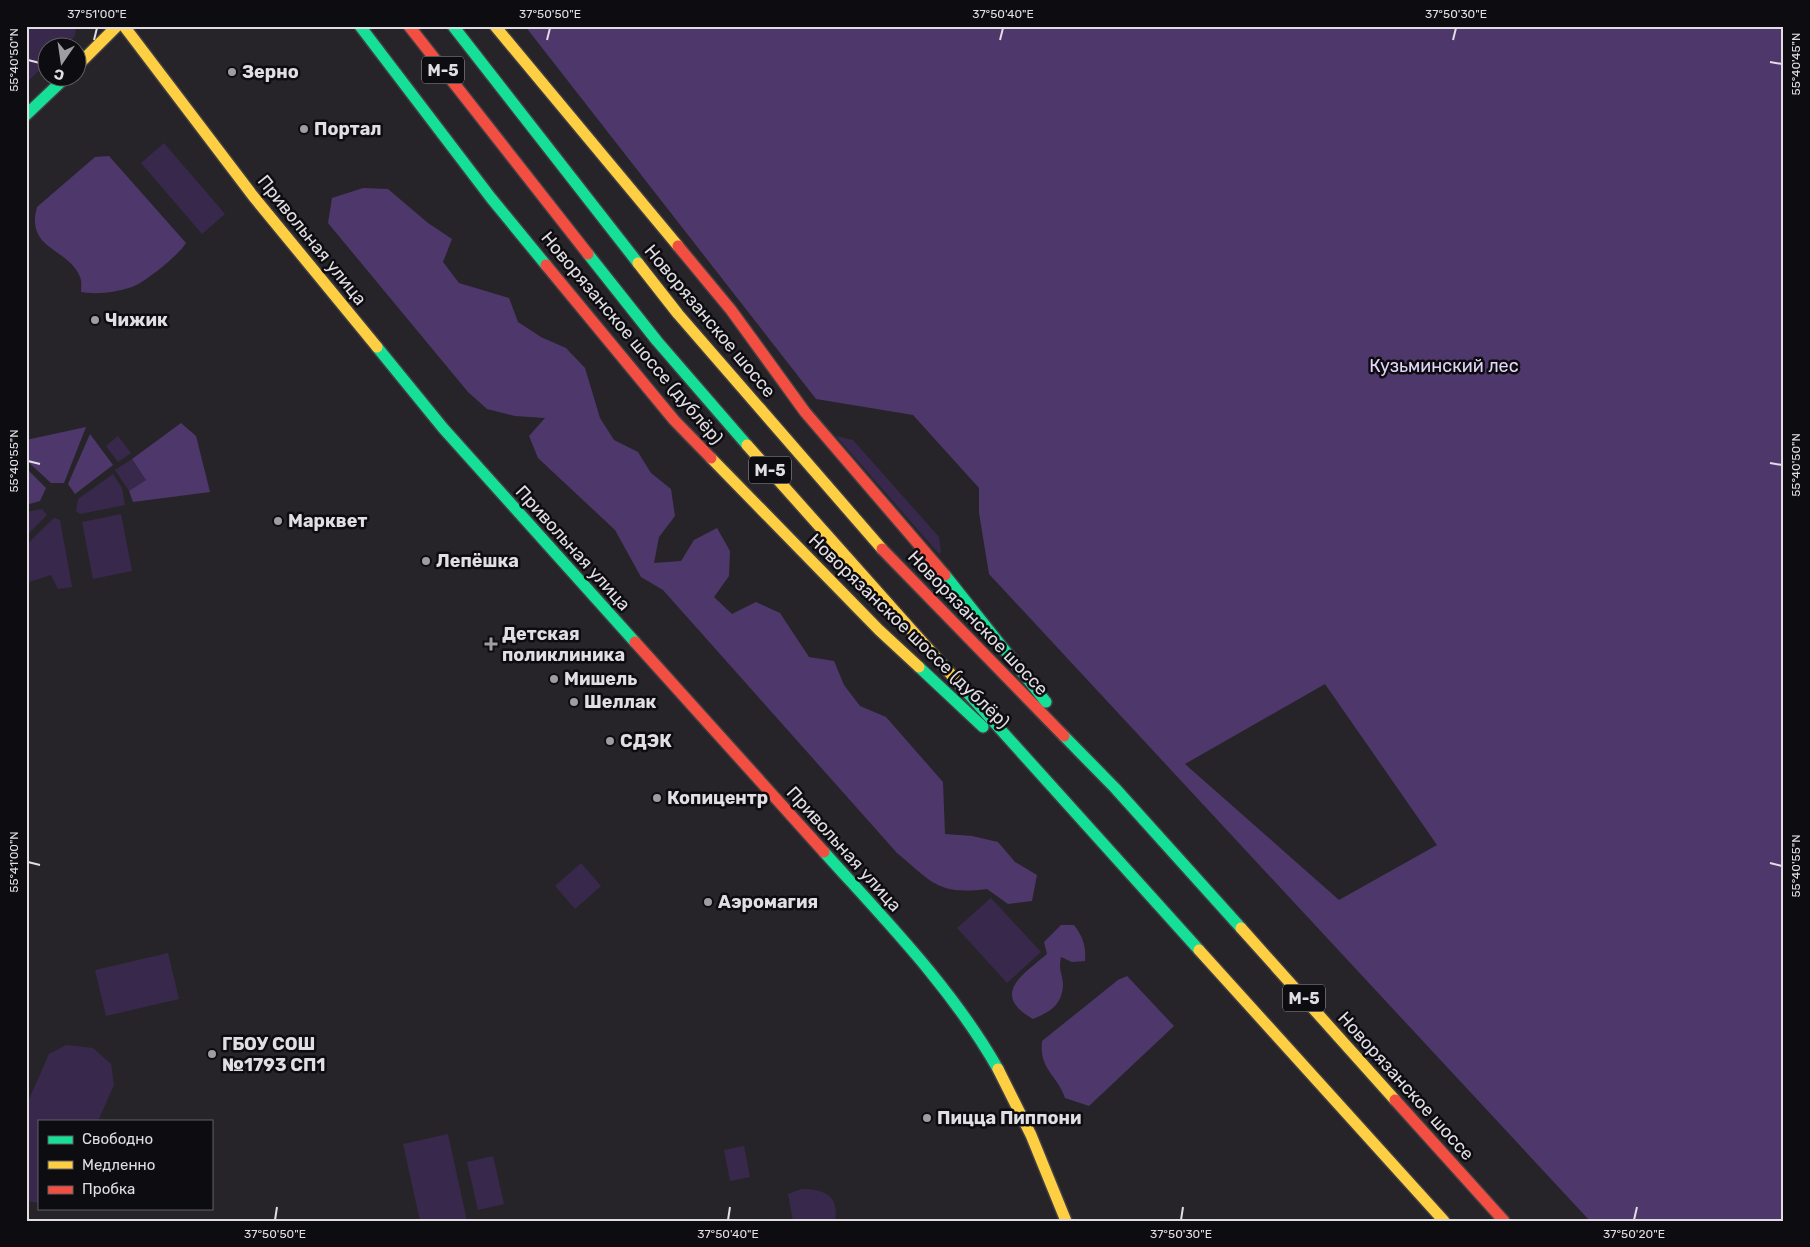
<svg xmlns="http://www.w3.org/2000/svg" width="1810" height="1247" viewBox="0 0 1810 1247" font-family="Rubik,sans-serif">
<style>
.green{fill:#38294c}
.forest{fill:#4e376b;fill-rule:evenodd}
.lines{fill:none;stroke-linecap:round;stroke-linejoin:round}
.fast-casing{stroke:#413f43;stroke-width:14}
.slow-casing{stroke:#413f43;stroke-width:14}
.jam-casing{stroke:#413f43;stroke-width:14}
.fast{stroke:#16e098;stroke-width:11}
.slow{stroke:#ffcf43;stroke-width:11}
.jam{stroke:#f24e42;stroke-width:11}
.ticks{fill:none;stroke:#e0dde3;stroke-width:2}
.poi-dot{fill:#9f9ca2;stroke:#0d0c10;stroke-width:2}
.labels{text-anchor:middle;stroke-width:5;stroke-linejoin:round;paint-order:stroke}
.shield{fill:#0d0c10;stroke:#a19ea4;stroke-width:1}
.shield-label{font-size:16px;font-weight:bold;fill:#e0dde3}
.poi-label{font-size:18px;font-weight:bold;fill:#e0dde3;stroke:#0d0c10;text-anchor:start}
.street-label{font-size:18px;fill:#e0dde3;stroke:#0d0c10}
.park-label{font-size:18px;fill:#e3d5f9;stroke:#0d0c10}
.neatline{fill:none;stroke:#e0dde3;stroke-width:2}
.ticks-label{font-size:12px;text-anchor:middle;fill:#e0dde3}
</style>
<rect width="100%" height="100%" fill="#262428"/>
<!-- green -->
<path class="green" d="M 26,26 L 76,26 L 75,36 L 63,47 L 48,48 L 47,63 L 26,83 Z
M 164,143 L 225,214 L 202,234 L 141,163 Z
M 118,436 L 131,453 L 118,462 L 106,446 Z
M 836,436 L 853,440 L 939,537 L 941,552 L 939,554 Z
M 132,459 L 146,480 L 129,491 L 115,470 Z
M 113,474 L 122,488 L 125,505 L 80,514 L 76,511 L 78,499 Z
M 42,509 L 47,515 L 26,536 L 26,512 Z
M 121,514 L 132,571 L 93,579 L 82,522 Z
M 54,518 L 60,520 L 72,587 L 58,589 L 51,575 L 26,583 L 26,545 Z
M 581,863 L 601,886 L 575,909 L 555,886 Z
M 991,898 L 1041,952 L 1007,983 L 957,928 Z
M 168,953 L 179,999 L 106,1016 L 95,970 Z
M 66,1045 L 93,1048 L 111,1064 L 114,1085 L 98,1121 L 39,1121 L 39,1203 L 26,1201 L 26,1106 L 49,1054 Z
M 448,1134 L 467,1221 L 420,1221 L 403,1144 Z
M 744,1146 L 750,1177 L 730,1181 L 724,1150 Z
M 493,1156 L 504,1204 L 478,1210 L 467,1162 Z
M 801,1189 C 823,1189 840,1195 835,1221 L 793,1221 L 788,1194 Z"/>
<!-- forest -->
<path class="forest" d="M 525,26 L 1784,26 L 1784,1221 L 1590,1221 L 989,574 L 979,513 L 979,488 L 913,415 L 816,399 ZM 1325,684 L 1437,845 L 1339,900 L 1185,764 Z
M 109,156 L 186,243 C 179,255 144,283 132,287 C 117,292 97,295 81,292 C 81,288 82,281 80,277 C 69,248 25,250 37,207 L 95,157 Z
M 363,188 L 388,189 L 428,223 L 452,239 L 443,262 L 459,283 L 509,298 L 518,322 L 541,337 L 566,348 L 585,368 L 600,418 L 614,440 L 638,452 L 651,473 L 671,489 L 675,516 L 659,537 L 654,563 L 681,561 L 694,540 L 717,528 L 730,551 L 729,576 L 714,597 L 732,614 L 756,602 L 780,613 L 809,657 L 834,661 L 844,685 L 860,706 L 886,717 L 943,782 L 945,834 L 972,836 L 998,842 L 1015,862 L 1037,875 L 1032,901 L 1008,904 L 987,889 C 938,895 933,883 897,853 L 663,590 L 641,577 L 615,530 L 538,458 L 529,436 L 545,418 L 515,416 L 487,409 L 468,392 L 328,223 L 332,198 Z
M 181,423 L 196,436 L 210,492 L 133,502 L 129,491 L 146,480 L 132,459 Z
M 86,427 L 64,483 L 51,483 L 26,460 L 26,440 Z
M 90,434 L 113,465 L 75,494 L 68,484 Z
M 26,468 L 46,488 L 40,501 L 26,505 Z
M 1061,925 L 1074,925 C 1083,937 1086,945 1085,961 L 1072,962 L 1061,957 C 1058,972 1063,974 1063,985 C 1062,1005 1050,1012 1033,1019 C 989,994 1024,974 1047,954 L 1044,942 Z
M 1127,976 L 1174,1026 L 1089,1106 L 1065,1098 C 1057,1074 1039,1070 1042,1041 L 1118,980 Z"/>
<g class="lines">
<defs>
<path id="fast" d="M 360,26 L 491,198 L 546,265
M 453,26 L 638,263
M 26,115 L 65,78
M 588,254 L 657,341 L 747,445
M 377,347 L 443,428 L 635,642
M 945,575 L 1046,702
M 919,667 L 983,727
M 965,690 L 1199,950
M 1064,736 L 1115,788 L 1241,928
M 824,852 C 886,921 952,988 998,1069"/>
<path id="slow" d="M 124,26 L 253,196 L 377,347
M 495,26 L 678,246
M 78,65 L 117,26
M 638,263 L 678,314 L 882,549
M 747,445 L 965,690
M 711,458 L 879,630 L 919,667
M 1241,928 L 1395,1100
M 1199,950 L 1444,1221
M 998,1069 L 1031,1135 L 1066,1221"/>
<path id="jam" d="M 409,26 L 588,254
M 678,246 L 731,310 L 805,412 L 945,575
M 546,265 L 674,420 L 711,458
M 882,549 L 1064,736
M 635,642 L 824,852
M 1395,1100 L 1504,1221"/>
</defs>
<!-- fast casing -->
<use href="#fast" class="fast-casing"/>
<!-- slow casing -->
<use href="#slow" class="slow-casing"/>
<!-- jam casing -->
<use href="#jam" class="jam-casing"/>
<!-- fast -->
<use href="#fast" class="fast"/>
<!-- slow -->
<use href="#slow" class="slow"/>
<!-- jam -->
<use href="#jam" class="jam"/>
</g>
<!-- ticks -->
<path class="ticks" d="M 94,40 L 97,28M 547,40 L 550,28M 1000,40 L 1003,28M 1453,40 L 1456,28M 28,60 L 40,63M 1770,62 L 1782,64M 28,461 L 40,464M 1770,463 L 1782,465M 28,862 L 40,865M 1770,863 L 1782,866M 275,1220 L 277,1207M 728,1220 L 730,1207M 1181,1220 L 1183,1207M 1634,1220 L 1637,1207"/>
<!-- markers -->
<g class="poi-dot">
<circle cx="232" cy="72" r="5"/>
<circle cx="304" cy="129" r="5"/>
<circle cx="95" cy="320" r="5"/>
<circle cx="278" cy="521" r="5"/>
<circle cx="426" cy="561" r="5"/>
<path d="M488.5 636.5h5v5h5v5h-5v5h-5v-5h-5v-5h5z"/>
<circle cx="554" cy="679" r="5"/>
<circle cx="574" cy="702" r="5"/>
<circle cx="610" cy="741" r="5"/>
<circle cx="657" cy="798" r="5"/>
<circle cx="708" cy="902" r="5"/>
<circle cx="212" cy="1054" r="5"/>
<circle cx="927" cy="1118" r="5"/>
</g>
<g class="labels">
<!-- shield labels -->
<g class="shield">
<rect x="422" y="56.5" width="42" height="27" rx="4"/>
<rect x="749" y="456.5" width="42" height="27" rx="4"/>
<rect x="1283" y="984.5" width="42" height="27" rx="4"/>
</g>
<g class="shield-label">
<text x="443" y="76">М-5</text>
<text x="770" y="476">М-5</text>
<text x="1304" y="1004">М-5</text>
</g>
<!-- poi labels -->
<g class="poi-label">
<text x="242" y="78">Зерно</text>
<text x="314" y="135">Портал</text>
<text x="105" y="326">Чижик</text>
<text x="288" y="527">Марквет</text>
<text x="436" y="567">Лепёшка</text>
<text x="502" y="640">Детская<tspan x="502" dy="21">поликлиника</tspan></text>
<text x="564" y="685">Мишель</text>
<text x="584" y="708">Шеллак</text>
<text x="620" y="747">СДЭК</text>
<text x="667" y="804">Копицентр</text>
<text x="718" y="908">Аэромагия</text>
<text x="222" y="1050">ГБОУ СОШ<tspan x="222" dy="21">№1793 СП1</tspan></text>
<text x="937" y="1124">Пицца Пиппони</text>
</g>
<!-- street labels -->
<g class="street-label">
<text transform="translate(312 240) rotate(51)" y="6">Привольная улица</text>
<text transform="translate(710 321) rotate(50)" y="6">Новорязанское шоссе</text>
<text transform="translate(632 338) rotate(50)" y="6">Новорязанское шоссе (дублёр)</text>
<text transform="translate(573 548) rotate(48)" y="6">Привольная улица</text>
<text transform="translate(978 623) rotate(46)" y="6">Новорязанское шоссе</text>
<text transform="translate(909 631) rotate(44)" y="6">Новорязанское шоссе (дублёр)</text>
<text transform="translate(844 849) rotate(48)" y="6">Привольная улица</text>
<text transform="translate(1406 1086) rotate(48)" y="6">Новорязанское шоссе</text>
</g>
<!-- park labels -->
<g class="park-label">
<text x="1444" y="372">Кузьминский лес</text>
</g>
</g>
<!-- border -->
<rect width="1810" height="1247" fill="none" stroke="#0d0c10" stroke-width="55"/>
<!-- legend -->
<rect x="38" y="1120" width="175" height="90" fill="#0d0c10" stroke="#616064"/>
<rect x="48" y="1136" width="25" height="8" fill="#16e098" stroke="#616064"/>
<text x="82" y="1144" font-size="15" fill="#e0dde3">Свободно</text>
<rect x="48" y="1161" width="25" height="8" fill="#ffcf43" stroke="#616064"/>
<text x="82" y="1170" font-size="15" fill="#e0dde3">Медленно</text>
<rect x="48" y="1186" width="25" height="8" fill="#f24e42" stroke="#616064"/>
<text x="82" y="1194" font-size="15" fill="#e0dde3">Пробка</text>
<!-- north arrow -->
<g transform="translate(62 62) rotate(193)"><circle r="24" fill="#0d0c10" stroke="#616064"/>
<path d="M0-4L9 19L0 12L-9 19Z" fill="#9f9ca2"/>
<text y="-8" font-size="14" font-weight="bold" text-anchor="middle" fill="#e0dde3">С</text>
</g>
<rect x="28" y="28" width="1754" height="1192" class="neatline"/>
<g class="ticks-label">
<text x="97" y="18">37°51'00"E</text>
<text x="550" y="18">37°50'50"E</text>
<text x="1003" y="18">37°50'40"E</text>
<text x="1456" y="18">37°50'30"E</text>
<text transform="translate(14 60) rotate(-90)" y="4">55°40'50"N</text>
<text transform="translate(1796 64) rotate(-90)" y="4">55°40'45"N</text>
<text transform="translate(14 461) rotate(-90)" y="4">55°40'55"N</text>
<text transform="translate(1796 465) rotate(-90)" y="4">55°40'50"N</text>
<text transform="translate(14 862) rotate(-90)" y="4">55°41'00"N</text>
<text transform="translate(1796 866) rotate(-90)" y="4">55°40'55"N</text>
<text x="275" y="1238">37°50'50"E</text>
<text x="728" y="1238">37°50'40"E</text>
<text x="1181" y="1238">37°50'30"E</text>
<text x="1634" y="1238">37°50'20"E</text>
</g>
</svg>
